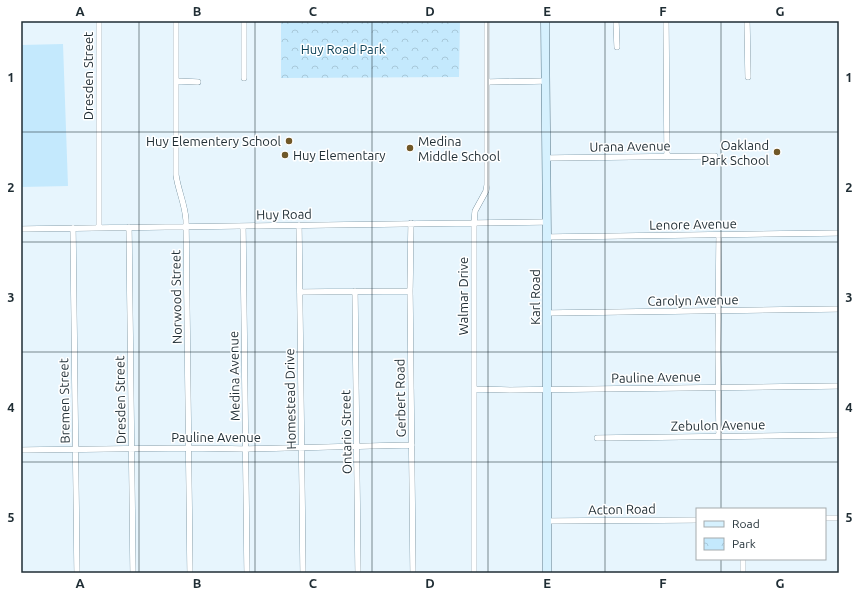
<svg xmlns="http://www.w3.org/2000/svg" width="860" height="594" viewBox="0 0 860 594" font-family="Ubuntu,sans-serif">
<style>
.grass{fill:#c4e9fd}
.park{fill:url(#park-crowns)}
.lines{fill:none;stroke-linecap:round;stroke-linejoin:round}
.minor-casing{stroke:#567788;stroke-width:6}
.secondary-casing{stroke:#567788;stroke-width:9}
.minor{stroke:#fff;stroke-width:5.5}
.secondary{stroke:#d6f1fe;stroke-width:8}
.grid{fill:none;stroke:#1f2d34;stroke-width:1;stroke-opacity:0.55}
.poi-dot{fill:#705828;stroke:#fff;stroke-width:1.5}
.labels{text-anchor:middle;stroke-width:3;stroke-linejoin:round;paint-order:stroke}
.park-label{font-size:13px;fill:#0c4259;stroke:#fff}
.street-label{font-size:13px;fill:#1f2d34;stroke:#fff}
.poi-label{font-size:13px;fill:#1f2d34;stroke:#fff;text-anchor:end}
.neatline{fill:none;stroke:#1f2d34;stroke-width:1.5}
.grid-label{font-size:13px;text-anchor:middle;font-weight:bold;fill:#1f2d34}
</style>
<defs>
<pattern id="park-crowns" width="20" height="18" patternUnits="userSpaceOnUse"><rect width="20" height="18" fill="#c4e9fd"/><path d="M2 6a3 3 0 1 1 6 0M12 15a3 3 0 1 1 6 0" fill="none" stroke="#a8c8d9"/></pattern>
</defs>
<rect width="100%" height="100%" fill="#e7f5fd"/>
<!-- grass -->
<path class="grass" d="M 63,44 L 68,186 L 21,187 L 21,45 Z"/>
<!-- park -->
<path class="park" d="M 281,21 L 460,21 L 459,77 L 281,78 Z"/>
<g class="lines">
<defs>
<path id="minor" d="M 176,21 L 176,175 C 178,190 185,204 186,220 L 190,573
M 244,21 L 244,78
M 616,21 L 617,47
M 666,21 L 667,157
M 747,21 L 748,77
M 176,81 L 198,82
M 487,82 L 546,81
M 546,158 L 715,156
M 411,223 L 410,291 L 413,573
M 299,225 L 303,573
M 243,226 L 247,573
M 99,227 L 99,21
M 129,227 L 133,573
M 73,228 L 77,573
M 21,229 L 547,222
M 547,237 L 839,233
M 355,291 L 358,573
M 300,292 L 410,291
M 547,313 L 839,309
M 474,389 L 510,390 L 839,386
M 719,436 L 718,349 L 719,235
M 597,438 L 839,435
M 21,450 L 189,448 L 245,449 L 412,445
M 825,518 L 839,518
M 547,521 L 697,520
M 743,559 L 743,573
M 474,573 L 474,223 L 475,211 L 486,191 L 487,185 L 487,21"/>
<path id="secondary" d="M 545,21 L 547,237 L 547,573"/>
</defs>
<!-- minor casing -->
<use href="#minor" class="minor-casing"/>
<!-- secondary casing -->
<use href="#secondary" class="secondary-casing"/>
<!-- minor -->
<use href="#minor" class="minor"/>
<!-- secondary -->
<use href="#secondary" class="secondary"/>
</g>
<!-- grid -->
<path class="grid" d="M 139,21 L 139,573M 255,21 L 255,573M 372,21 L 372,573M 488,21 L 488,573M 605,21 L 605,573M 721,21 L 721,509M 21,132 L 839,132M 21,242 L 839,242M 21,352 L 839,352M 21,462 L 839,462M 721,559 L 721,573"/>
<!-- markers -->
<g class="poi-dot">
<circle cx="289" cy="141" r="4"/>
<circle cx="410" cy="148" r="4"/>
<circle cx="777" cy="152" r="4"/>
<circle cx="285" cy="155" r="4"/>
</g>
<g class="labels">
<!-- park labels -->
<g class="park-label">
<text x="343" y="54">Huy Road Park</text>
</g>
<!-- street labels -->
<g class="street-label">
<text transform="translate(88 76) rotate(-90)" y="5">Dresden Street</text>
<text transform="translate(630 146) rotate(-1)" y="5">Urana Avenue</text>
<text transform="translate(284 214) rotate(-1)" y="5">Huy Road</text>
<text transform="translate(693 224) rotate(-1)" y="5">Lenore Avenue</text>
<text transform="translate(463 296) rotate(-90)" y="5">Walmar Drive</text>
<text transform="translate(176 297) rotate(-91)" y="5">Norwood Street</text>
<text transform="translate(535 297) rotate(-90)" y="5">Karl Road</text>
<text transform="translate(693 300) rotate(-1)" y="5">Carolyn Avenue</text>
<text transform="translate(234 376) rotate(-91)" y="5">Medina Avenue</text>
<text transform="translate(656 377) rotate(-1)" y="5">Pauline Avenue</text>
<text transform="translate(400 398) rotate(-91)" y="5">Gerbert Road</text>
<text transform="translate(290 399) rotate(-91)" y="5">Homestead Drive</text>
<text transform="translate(120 400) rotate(-91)" y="5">Dresden Street</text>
<text transform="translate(64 401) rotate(-91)" y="5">Bremen Street</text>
<text transform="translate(718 425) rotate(-1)" y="5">Zebulon Avenue</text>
<text transform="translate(346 432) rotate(-91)" y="5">Ontario Street</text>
<text x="216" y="442">Pauline Avenue</text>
<text transform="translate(622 509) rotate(-1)" y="5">Acton Road</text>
</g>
<!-- poi labels -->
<g class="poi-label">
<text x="281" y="146">Huy Elementery School</text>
<text x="418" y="146" text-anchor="start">Medina<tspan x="418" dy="15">Middle School</tspan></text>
<text x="769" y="150">Oakland<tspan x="769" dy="15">Park School</tspan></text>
<text x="293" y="160" text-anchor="start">Huy Elementary</text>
</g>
</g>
<!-- border -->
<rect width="860" height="594" fill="none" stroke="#ffffff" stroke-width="44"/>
<!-- legend -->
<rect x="696" y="508" width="130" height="52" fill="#ffffff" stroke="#a5abae"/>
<rect x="704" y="521" width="20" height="6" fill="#d6f1fe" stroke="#a5abae"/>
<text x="732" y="528" font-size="12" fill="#1f2d34">Road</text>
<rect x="704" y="538" width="20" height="12" fill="url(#park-crowns)" stroke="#a5abae"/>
<text x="732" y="548" font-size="12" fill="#1f2d34">Park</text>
<rect x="22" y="22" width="816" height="550" class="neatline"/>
<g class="grid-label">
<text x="80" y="16">A</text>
<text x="197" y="16">B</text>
<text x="313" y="16">C</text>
<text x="430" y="16">D</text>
<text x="547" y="16">E</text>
<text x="663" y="16">F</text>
<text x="780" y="16">G</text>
<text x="11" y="82">1</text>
<text x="849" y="82">1</text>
<text x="11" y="192">2</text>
<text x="849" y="192">2</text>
<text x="11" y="302">3</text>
<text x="849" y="302">3</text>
<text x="11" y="412">4</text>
<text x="849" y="412">4</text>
<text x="11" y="522">5</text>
<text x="849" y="522">5</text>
<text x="80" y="588">A</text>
<text x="197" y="588">B</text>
<text x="313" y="588">C</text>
<text x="430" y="588">D</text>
<text x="547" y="588">E</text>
<text x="663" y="588">F</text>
<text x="780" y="588">G</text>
</g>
</svg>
